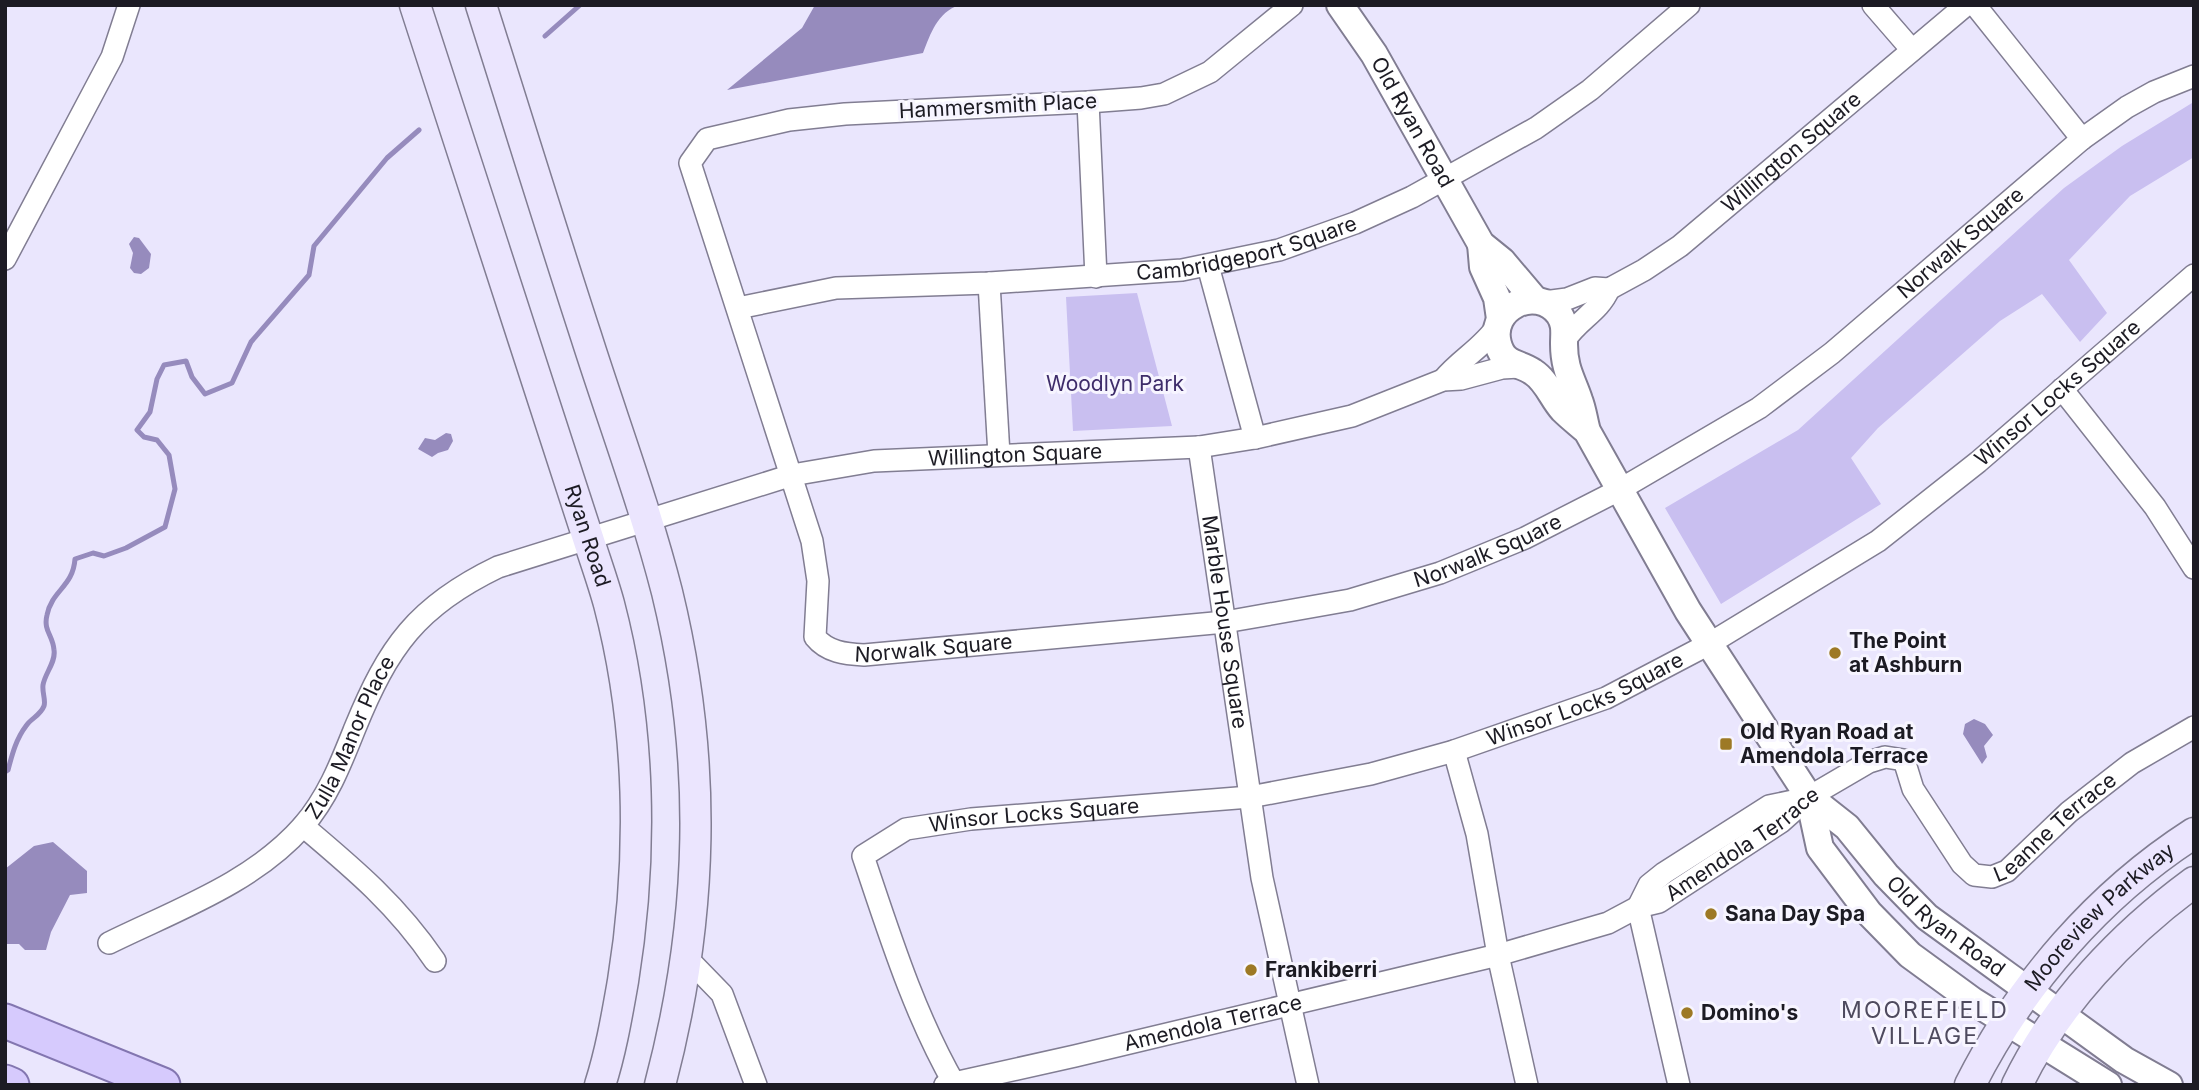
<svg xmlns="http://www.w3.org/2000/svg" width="2199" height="1090" viewBox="0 0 2199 1090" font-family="Inter,sans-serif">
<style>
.green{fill:#c9bff0}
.water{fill:#968bbd}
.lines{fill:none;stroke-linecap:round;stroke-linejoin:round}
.stream{stroke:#968bbd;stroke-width:5}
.minor-casing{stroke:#817d92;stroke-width:24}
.tertiary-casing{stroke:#817d92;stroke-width:30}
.secondary-casing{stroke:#817d92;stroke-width:33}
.primary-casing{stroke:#8376b0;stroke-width:37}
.minor{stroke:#fff;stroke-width:21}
.tertiary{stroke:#fff;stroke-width:26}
.secondary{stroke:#ebe5fe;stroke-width:30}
.primary{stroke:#d6cafd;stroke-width:33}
.poi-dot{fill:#9d7925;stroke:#f7f5ff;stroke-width:2.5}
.labels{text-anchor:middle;stroke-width:6;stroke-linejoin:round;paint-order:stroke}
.street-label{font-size:21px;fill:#1c1b23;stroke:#f7f5ff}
.park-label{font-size:21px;fill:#3e2c6a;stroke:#f7f5ff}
.poi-label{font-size:21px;font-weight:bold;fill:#1c1b23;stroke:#f7f5ff;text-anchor:start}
.neighbourhood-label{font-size:23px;letter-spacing:2px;fill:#4e4a5e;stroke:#f7f5ff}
</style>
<rect width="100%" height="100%" fill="#eae6fd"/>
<!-- green -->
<path class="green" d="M 2192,103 L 2194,107 L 2194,157 L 2130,196 L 2069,260 L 2107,313 L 2080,342 L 2042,294 L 2000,321 L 1878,428 L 1851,458 L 1881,504 L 1721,604 L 1665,508 L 1798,430 L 2064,188 L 2122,146 Z
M 1137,293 L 1172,426 L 1073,431 L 1066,297 Z"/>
<!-- water -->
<path class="water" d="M 815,5 L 959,5 C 937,13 931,33 923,53 L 727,90 L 802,28 Z
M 134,237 L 139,238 L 151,254 L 149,268 L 141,274 L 134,273 L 130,268 L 133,253 L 129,244 Z
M 446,433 L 451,434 L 453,441 L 448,450 L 438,453 L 432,457 L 418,449 L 425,438 L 435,440 Z
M 1974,719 L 1985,724 L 1993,735 L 1984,746 L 1987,757 L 1982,764 L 1963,734 L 1965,724 Z
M 53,842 L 87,871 L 87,893 L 70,895 L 51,932 L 46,950 L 25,950 L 19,944 L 5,944 L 5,869 L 34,846 Z"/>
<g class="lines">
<!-- stream -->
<path class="stream" d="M 545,36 L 580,5
M 5,772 L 8,770 C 12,755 16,739 26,726 C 31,718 40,716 44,706 C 46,700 42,693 43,685 C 45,673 56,662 54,650 C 53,635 43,631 47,615 C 52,590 73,587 75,559 L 93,553 L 104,556 L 126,548 L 165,527 L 175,489 L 169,455 L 157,440 L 144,437 L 137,430 L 150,412 L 157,379 L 164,365 L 186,361 L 192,377 L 205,394 L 232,383 L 251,342 L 309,275 L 314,246 L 387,158 L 419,130"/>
<defs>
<g id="minor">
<path id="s1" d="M 1292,5 L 1210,72 L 1164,94 L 1141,98 L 1088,102 L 845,114 L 789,120 L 707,139 L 690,163 L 812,541 L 818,581 L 815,637 C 827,652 845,654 864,655 L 1225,622 L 1350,600 L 1440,573 L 1525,538 L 1619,490 L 1759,408 L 1832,353 L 2082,139 L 2127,107 L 2154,92 L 2194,76"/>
<path d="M 1873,5 L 1912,50"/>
<path d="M 1975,5 L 2082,139"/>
<path d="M 1088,102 L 1096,277"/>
<path d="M 5,259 L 112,57 L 129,5"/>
<path d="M 1208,266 L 1255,438"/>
<path d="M 989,283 L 999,455"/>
<path id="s2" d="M 1544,302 L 1567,299 L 1595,288 L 1609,289 L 1644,270 L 1680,246 L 1966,5"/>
<path id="s3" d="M 738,308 L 836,288 L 989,283 L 1182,270 L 1279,250 L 1355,223 L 1412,197 L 1536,128 L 1590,90 L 1689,5"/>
<path d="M 1565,340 C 1579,319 1599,312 1609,289"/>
<path d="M 1443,380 C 1460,359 1483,348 1498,325"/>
<path d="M 2062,389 L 2155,507 L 2194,568"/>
<path id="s4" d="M 1199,447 L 1262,878 L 1308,1085"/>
<path d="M 1454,751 L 1477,834 L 1498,955 L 1527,1085"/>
<path d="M 303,826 C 354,869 397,905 435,961"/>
<path d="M 1638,907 L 1649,885 L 1664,873 L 1769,806 L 1807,798"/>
<path d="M 1638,907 L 1679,1085"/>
<path id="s5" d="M 109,943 C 176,910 253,883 303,826 C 328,797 341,763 355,728 C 388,647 417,606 498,567 L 792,475 L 874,461 L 1199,447 L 1255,438 L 1352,416 L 1443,380 L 1461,379 L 1502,368 L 1519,367"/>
<path d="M 687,958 L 722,994 L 756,1085"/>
<path id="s6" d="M 945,1085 L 1075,1056 L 1498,955 L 1608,923 L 1638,907 L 1659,902 L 1781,822 L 1809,797 L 1869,762 L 1885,757 L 1904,760 L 1913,789 L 1962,864 L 1974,875 L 1992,877 L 2007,871 L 2069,812 L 2132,763 L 2194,727"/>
<path id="s7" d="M 955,1085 C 914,1014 889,933 863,856 L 906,829 L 971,819 L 1250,797 L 1371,774 L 1454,751 L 1606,698 L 1709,644 L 1878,541 L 1978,462 L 2194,275"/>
</g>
<g id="tertiary">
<path id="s8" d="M 1340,5 L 1374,54 L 1481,244 L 1502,261 L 1535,300"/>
<path d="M 1481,244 L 1483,267 L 1497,298 L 1500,319"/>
<path id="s9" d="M 1587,431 C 1579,424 1570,417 1563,410 C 1552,398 1547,381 1533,372 C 1519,362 1504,366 1498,344 C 1488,308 1536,284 1559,314 C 1566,325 1564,332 1564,344 C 1564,369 1572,379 1579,400 C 1583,410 1584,421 1587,431 L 1688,611 L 1809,797 L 1847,827 L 1886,875 L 1927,917 L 2124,1060 L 2169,1085"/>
<path d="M 1809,797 L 1820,848 L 1869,913 L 1910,955 L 1973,1001 L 2108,1085"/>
</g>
<g id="secondary">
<path id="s10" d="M 415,5 L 588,538 C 595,560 603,582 609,604 C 641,726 643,857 623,981 C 617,1015 611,1051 600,1085"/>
<path d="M 481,5 C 516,115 550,226 586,336 C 613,421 645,506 667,592 C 708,760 704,918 660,1085"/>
<path id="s11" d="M 1970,1085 C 2021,984 2099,894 2194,833"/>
<path d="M 2017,1085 C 2056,1004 2122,935 2194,882"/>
</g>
<path id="primary" d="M 5,1021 L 163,1085
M 5,1082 L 12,1085"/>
</defs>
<!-- minor casing -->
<use href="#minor" class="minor-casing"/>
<!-- tertiary casing -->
<use href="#tertiary" class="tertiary-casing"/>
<!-- secondary casing -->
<use href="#secondary" class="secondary-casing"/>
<!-- primary casing -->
<use href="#primary" class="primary-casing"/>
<!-- minor -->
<use href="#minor" class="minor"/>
<!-- tertiary -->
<use href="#tertiary" class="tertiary"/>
<!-- secondary -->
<use href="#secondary" class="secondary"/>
<!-- primary -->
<use href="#primary" class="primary"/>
</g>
<!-- markers -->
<g class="poi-dot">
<circle cx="1835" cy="653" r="7"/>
<rect x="1719" y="737" width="14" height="14" rx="3.5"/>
<circle cx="1711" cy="914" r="7"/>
<circle cx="1251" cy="970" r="7"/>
<circle cx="1687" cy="1013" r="7"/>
</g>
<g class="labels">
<!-- street labels -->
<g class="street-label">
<text transform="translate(998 106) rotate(-3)" y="7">Hammersmith Place</text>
<text dy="7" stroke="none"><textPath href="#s8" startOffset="138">Old Ryan Road</textPath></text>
<text dy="7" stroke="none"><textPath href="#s2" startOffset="296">Willington Square</textPath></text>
<text dy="7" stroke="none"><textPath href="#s1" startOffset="2398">Norwalk Square</textPath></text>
<text dy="7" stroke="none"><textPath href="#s3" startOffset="514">Cambridgeport Square</textPath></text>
<text dy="7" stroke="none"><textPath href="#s7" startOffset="1561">Winsor Locks Square</textPath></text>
<text dy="7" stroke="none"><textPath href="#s5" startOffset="1094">Willington Square</textPath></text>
<text dy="7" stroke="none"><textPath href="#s10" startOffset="558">Ryan Road</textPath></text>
<text dy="7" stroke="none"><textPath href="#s1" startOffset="1830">Norwalk Square</textPath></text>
<text dy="7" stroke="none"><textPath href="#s4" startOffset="177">Marble House Square</textPath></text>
<text dy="7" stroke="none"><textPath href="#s1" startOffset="1264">Norwalk Square</textPath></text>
<text dy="7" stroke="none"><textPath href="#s7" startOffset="994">Winsor Locks Square</textPath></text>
<text dy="7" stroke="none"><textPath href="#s5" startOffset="329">Zulla Manor Place</textPath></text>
<text dy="7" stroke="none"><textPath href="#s7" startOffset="427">Winsor Locks Square</textPath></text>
<text dy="7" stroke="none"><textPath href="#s6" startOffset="1262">Leanne Terrace</textPath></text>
<text dy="7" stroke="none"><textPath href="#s6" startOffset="840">Amendola Terrace</textPath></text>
<text dy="7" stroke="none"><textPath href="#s11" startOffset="214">Mooreview Parkway</textPath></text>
<text dy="7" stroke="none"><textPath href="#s9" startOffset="962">Old Ryan Road</textPath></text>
<text dy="7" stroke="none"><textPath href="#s6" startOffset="275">Amendola Terrace</textPath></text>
</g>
<!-- park labels -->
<g class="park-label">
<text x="1115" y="391">Woodlyn Park</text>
</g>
<!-- poi labels -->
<g class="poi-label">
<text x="1849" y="648">The Point<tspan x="1849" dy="24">at Ashburn</tspan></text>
<text x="1740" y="739">Old Ryan Road at<tspan x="1740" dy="24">Amendola Terrace</tspan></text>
<text x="1725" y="921">Sana Day Spa</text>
<text x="1265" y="977">Frankiberri</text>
<text x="1701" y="1020">Domino's</text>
</g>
<!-- neighbourhood labels -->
<g class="neighbourhood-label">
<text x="1925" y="1018">MOOREFIELD<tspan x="1925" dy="26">VILLAGE</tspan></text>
</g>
</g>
<!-- border -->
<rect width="2199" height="1090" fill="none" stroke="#1c1b23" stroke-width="14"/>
</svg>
